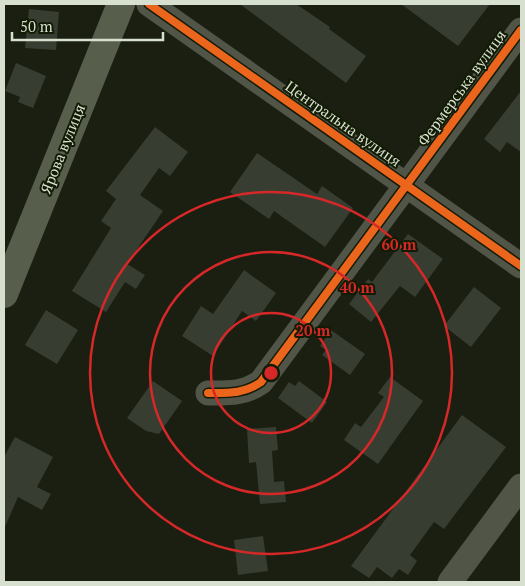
<svg xmlns="http://www.w3.org/2000/svg" width="525" height="586" viewBox="0 0 525 586" font-family="'PT Serif',serif">
<style>
.building{fill:#383d31}
.lines{fill:none;stroke-linecap:round;stroke-linejoin:round}
.minor{stroke:#505547;stroke-width:25}
.major{stroke:#575f4c;stroke-width:28}
.cycleway-casing{stroke:#121b04;stroke-width:11}
.cycleway{stroke:#eb651d;stroke-width:8}
.ring{fill:none;stroke:#d62828;stroke-width:2.5}
.labels{text-anchor:middle;stroke-width:4;stroke-linejoin:round;paint-order:stroke}
.street-label{font-size:15px;fill:#d7dfcf;stroke:#121b04}
.centre{fill:#d62828;stroke:#121b04;stroke-width:2.5}
.ring-label{font-size:15px;text-anchor:middle;font-weight:bold;fill:#d62828;stroke:#121b04;stroke-width:4;stroke-linejoin:round;paint-order:stroke}
</style>
<rect width="100%" height="100%" fill="#1a1f12"/>
<!-- building -->
<path class="building" d="M 240,4 L 296,4 L 330,27 L 329,29 L 366,56 L 346,83 Z
M 401,4 L 490,4 L 458,46 Z
M 29,9 L 59,12 L 56,50 L 25,48 Z
M 16,63 L 46,76 L 33,108 L 18,102 L 20,97 L 5,91 Z
M 521,91 L 521,152 L 507,142 L 500,152 L 484,139 Z
M 155,127 L 188,152 L 170,176 L 159,168 L 140,195 L 163,211 L 127,264 L 145,275 L 136,289 L 125,282 L 106,312 L 72,291 L 111,228 L 101,221 L 116,199 L 106,191 Z
M 257,153 L 317,194 L 322,186 L 353,208 L 325,247 L 274,211 L 269,219 L 230,192 Z
M 408,234 L 443,259 L 415,297 L 400,286 L 371,322 L 349,304 L 368,279 L 372,282 Z
M 244,270 L 276,293 L 256,321 L 242,311 L 213,356 L 182,336 L 201,306 L 213,314 Z
M 474,287 L 501,308 L 471,347 L 444,326 Z
M 46,310 L 78,330 L 57,364 L 25,345 Z
M 331,330 L 365,354 L 350,375 L 322,355 L 326,350 L 320,346 Z
M 390,377 L 423,401 L 378,464 L 344,440 L 355,423 L 361,427 L 384,397 L 378,393 Z
M 153,381 L 182,401 L 159,434 L 146,431 L 127,418 Z
M 299,381 L 327,402 L 312,423 L 278,398 L 289,382 L 295,386 Z
M 462,415 L 506,447 L 444,529 L 434,522 L 410,555 L 417,561 L 408,575 L 399,569 L 392,578 L 377,567 L 369,578 L 351,566 Z
M 276,427 L 278,450 L 272,451 L 274,482 L 284,481 L 286,502 L 260,504 L 256,462 L 249,463 L 247,429 Z
M 15,437 L 53,457 L 37,487 L 51,494 L 42,510 L 18,497 L 4,529 L 4,457 Z
M 263,536 L 268,571 L 238,575 L 234,540 Z"/>
<g class="lines">
<!-- minor -->
<path class="minor" d="M 149,4 L 521,266
M 208,393 C 228,393 244,394 261,382 L 521,30
M 450,582 L 521,486"/>
<!-- major -->
<path class="major" d="M 4,294 L 121,4"/>
<defs>
<path id="cycleway" d="M 149,4 L 521,266
M 208,393 C 228,393 244,394 261,382 L 521,30"/>
</defs>
<!-- cycleway casing -->
<use href="#cycleway" class="cycleway-casing"/>
<!-- cycleway -->
<use href="#cycleway" class="cycleway"/>
</g>
<!-- distance rings -->
<g class="ring">
<circle cx="271" cy="373" r="60"/>
<circle cx="271" cy="373" r="121"/>
<circle cx="271" cy="373" r="181"/>
</g>
<g class="labels">
<!-- street labels -->
<g class="street-label">
<text transform="translate(462 88) rotate(-54)" y="5">Фермерська вулиця</text>
<text transform="translate(343 124) rotate(35)" y="5">Центральна вулиця</text>
<text transform="translate(63 149) rotate(-68)" y="5">Ярова вулиця</text>
</g>
</g>
<circle cx="271" cy="373" r="8" class="centre"/>
<g class="ring-label">
<text x="399" y="250">60 m</text>
<text x="357" y="293">40 m</text>
<text x="313" y="336">20 m</text>
</g>
<!-- border -->
<rect width="525" height="586" fill="none" stroke="#d7dfcf" stroke-width="10"/>
<!-- scale -->
<path d="M12 32v8h151v-8" fill="none" stroke="#d7dfcf" stroke-width="2.5"/>
<text x="20" y="32" font-size="15" fill="#d7dfcf" stroke="#121b04" stroke-width="4" paint-order="stroke">50 m</text>
</svg>
